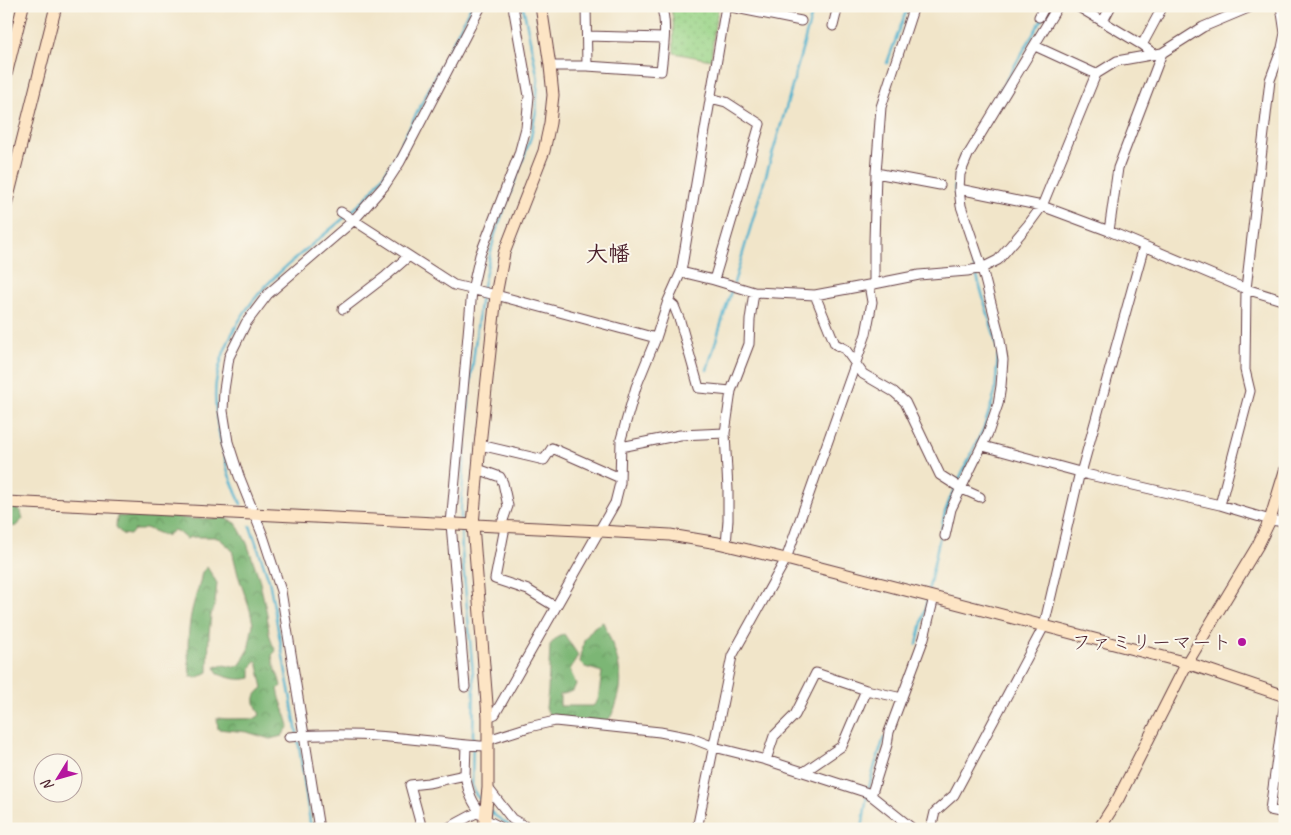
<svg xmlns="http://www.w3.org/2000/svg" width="1291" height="835" viewBox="0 0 1291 835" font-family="Caveat,'Klee One',sans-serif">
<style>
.grass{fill:url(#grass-dots);stroke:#727a5a}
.forest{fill:url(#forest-crowns);stroke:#626a50}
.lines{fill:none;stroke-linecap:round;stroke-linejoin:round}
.stream{stroke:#4eb1cd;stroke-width:2.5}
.street-casing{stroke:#633d43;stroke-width:11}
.secondary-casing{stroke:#633d43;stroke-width:13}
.street{stroke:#fff;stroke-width:9}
.secondary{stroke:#fde5c5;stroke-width:11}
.poi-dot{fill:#b5179e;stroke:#fbf7ec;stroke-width:2}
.labels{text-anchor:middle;stroke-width:4;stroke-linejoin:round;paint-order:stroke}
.poi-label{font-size:20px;fill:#4a1f2b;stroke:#fbf7ec;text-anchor:end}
.quarter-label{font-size:22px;font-weight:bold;fill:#4a1f2b;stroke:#fbf7ec}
</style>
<defs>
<pattern id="grass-dots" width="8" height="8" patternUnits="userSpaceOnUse" patternTransform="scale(1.25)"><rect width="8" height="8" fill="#9ad488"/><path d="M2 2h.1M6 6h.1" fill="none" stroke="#86b676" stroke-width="1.8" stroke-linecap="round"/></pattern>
<pattern id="forest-crowns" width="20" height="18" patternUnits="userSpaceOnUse" patternTransform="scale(1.25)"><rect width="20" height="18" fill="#7bb674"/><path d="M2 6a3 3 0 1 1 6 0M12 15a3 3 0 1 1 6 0" fill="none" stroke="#67935f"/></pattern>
</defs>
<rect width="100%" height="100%" fill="#fbf7ec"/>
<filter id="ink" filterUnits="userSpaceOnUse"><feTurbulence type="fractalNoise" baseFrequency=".02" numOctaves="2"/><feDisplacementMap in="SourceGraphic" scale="10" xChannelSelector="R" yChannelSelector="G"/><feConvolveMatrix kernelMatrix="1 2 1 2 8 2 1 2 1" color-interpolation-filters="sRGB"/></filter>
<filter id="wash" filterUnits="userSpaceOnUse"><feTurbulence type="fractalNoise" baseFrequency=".0096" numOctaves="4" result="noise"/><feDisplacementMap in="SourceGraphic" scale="20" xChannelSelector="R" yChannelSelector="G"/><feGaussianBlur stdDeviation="1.12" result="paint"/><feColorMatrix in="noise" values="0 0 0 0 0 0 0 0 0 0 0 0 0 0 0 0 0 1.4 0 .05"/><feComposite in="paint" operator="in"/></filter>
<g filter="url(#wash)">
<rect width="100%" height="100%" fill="#f1e5c9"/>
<!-- grass -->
<path class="grass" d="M 670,6 L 719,6 L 715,24 L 711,60 L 674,53 L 673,18 Z"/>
<!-- forest -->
<path class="forest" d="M 9,507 C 18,507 21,511 23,519 L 16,526 L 6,528 L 6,508 Z
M 162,515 L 191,519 L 225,518 L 236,523 L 247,543 L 259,578 L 267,614 L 269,633 L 272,643 L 276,651 L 272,655 C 273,666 279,675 281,686 L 278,689 C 280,702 286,713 289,726 L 282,736 L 270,739 L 247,732 L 218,729 L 217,718 C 229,720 241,718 254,719 L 260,715 C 255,703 250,697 263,688 L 257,661 L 251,667 L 251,678 C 239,681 229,678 218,674 L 215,667 L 223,665 L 234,667 L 240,665 L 248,651 L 253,624 L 250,610 L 238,575 L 232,550 L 220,539 L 214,537 L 191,537 L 186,539 L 178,532 L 174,530 L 166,536 L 146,528 L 142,530 L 134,530 L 130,535 L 122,534 L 116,527 L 117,516 L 151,517 Z
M 207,567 L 217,583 L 215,603 L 211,615 L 209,634 L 208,672 L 196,678 L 191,676 C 186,659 188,627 192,610 C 195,597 200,585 202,572 Z
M 603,622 C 610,638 618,656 620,674 C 622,684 619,696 616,705 C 611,717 611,721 598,723 L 551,718 L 546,708 L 548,691 L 550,645 L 556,638 L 564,634 L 578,655 L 570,670 L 576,684 L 573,691 L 560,695 L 560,706 L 593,706 L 598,700 L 602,672 L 585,667 L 580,662 L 584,640 L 594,627 Z"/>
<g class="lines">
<!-- stream -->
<path class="stream" d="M 887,63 L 908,6
M 734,283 L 788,101 L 813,10 L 813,6
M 997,349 L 994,335 L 960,218 C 953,190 952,181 963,154 L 1042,19
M 707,370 L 732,288
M 241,504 C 237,494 232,483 228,472 C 226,466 226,460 224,454 C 218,431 213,406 216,382 C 223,339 248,301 280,272 C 306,248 335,227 361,203 C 373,191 382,177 391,164 L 471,6
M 461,522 L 461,508 L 469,396 L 481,294 L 495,234 L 531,137 L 536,111 L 538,79 L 523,6
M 250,526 L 269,580 L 297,733
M 461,527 L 462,552 L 474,684 L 472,785 L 476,795 L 483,803
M 928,592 L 945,512 L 951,496 L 984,427 L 995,393 L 998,355
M 917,644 L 927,600
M 298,739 L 311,829
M 868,790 L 875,765 L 884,738
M 490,811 L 494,815 L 515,829
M 862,829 L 867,796"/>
</g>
</g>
<g filter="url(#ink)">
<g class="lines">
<defs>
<path id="street" d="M 586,6 L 587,66
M 726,6 L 801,21
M 1077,6 L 1142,45 L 1154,54
M 1039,17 L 1045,6
M 1103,21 L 1111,6
M 833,26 L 838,6
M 587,36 L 664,38
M 1142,45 L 1163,6
M 1035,46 L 1096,74
M 550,66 L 587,66 L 661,71 C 663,51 668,24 661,6
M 710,98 L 726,102 L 760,124 L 714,280
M 876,173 L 940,185
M 959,189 L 1042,206 L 1109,231 L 1246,289 L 1285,301
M 341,212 L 454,285 L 496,295 L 656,338
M 1109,231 L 1118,168 L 1162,53
M 681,272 L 714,280 L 754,292 L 815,295 L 874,284 L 919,275 L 967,271 L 982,268 L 998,260 L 1028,225 L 1042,206 L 1096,74 L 1117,61 L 1162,53 L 1203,27 L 1253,6
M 874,284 L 874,242 L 876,173 L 881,107 L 914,6
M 815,295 L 835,344 L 845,349 L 863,374 L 894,392 L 905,402 L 940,475 L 962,489 L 980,497
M 668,301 L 674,306 L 680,321 L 699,388 L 731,391
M 343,309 L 386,276 L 409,256
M 480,445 L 544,460 L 552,448 L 620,478
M 983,446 L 1076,471 L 1081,473 L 1220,505 L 1270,520 L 1285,522
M 621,447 L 680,435 L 725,433
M 478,469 L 500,477 L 503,483 L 508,506 L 501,526
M 1220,505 L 1250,391 L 1245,370 L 1246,289 L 1270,80 L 1282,48 L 1285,33 L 1281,6
M 505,527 L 495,579 L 528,590 L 556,607
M 945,536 L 951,509 L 988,433 L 998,404 L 1001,386 L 1003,360 L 999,334 L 982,268 L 961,206 L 959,189 L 960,174 L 968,155 L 1058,6
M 726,545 L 728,520 L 728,490 L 725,433 L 731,391 L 749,344 L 750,320 L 754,292
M 465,687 L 451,524 L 472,290 L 480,255 L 519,154 L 526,128 L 529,96 L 513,6
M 1285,700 L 1270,810 L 1285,813
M 488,717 L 495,714 L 615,503 L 620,483 L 621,439 L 636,387 L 656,338 L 668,301 L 681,272 L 726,6
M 289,737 C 336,732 384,736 431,741 C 450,743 469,746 488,746
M 488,740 L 529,727 L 555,721 L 660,732 L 691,738 L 714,747 L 766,760 L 868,793 L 913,829
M 766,760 L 774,736 L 795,715 L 816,673 L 866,690 L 902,698
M 804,772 L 842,746 L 866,690
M 465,775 C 469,794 471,801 483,816
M 488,788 L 512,819 L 530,829
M 871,796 L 887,745 L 889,732 L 924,638 L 934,597
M 485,819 L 504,829
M 319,829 L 281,591 L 263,536 L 239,476 L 228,442 L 223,411 L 224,390 L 229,357 L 246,323 L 268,294 L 354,220 L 385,185 L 400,162 L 481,6
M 422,829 L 410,785 L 428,783 L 465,775 L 466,745
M 446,829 L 476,813 L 485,816
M 697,829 L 732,656 L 786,559 L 866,334 L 872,302 L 869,285
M 931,829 L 935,812 L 954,795 L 1044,626 L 1079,476 L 1081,473 L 1144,246"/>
<path id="secondary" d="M 6,75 L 23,6
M 6,205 L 56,6
M 6,502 L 600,531 L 670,535 L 718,543 L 786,559 L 1187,663 L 1285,696
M 484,829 L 488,788 L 488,717 L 473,525 L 480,445 L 496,295 L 504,253 L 544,151 L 550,123 L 553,95 L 550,66 L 541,6
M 1099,829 L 1118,799 L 1187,663 L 1258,545 L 1270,520 L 1285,471"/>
</defs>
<!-- street casing -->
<use href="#street" class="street-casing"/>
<!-- secondary casing -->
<use href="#secondary" class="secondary-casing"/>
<!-- street -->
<use href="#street" class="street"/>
<!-- secondary -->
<use href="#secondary" class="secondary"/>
</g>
</g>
<!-- markers -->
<circle class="poi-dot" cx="1242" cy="642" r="5"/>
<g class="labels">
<!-- poi labels -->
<g class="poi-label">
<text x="1232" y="649">ファミリーマート</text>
</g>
<!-- quarter labels -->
<g class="quarter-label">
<text x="608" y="261">大幡</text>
</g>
</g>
<!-- margin -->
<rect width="1291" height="835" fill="none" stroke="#fbf7ec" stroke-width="25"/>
<!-- north arrow -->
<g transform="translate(58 778) rotate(233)"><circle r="24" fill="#fbf7ec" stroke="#b4a19f"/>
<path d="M0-4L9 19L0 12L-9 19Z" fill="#b5179e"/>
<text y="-8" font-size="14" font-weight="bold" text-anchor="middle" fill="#4a1f2b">N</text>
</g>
</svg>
